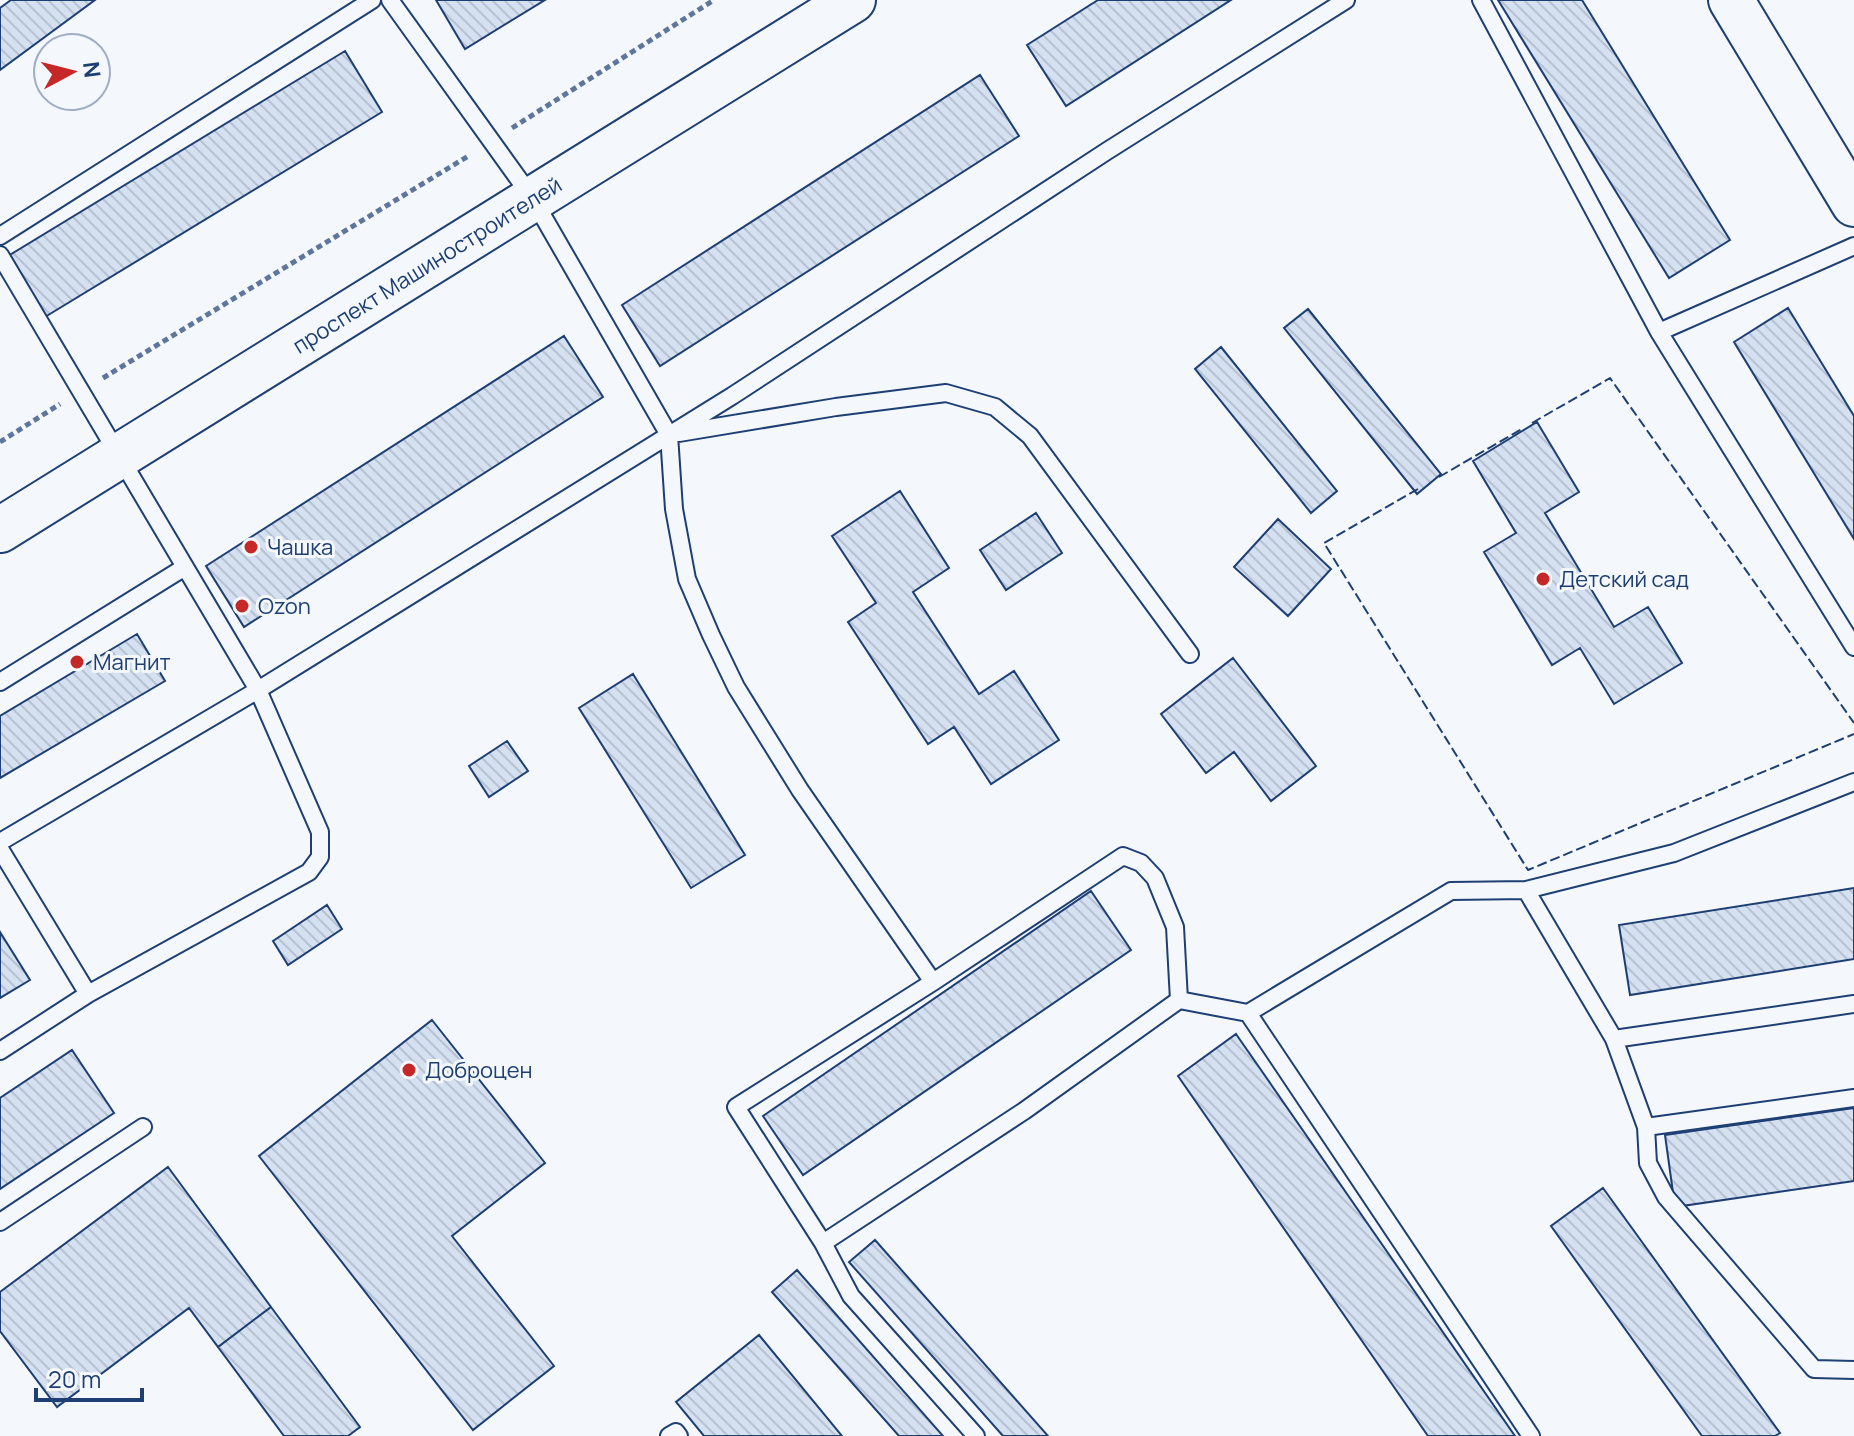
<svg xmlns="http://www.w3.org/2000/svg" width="1854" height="1436" viewBox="0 0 1854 1436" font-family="Manrope,sans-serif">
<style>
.building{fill:url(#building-back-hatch);stroke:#1d3f73;stroke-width:2}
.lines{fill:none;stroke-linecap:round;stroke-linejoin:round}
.lane-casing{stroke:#1d3f73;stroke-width:20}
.primary-casing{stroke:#1d3f73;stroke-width:48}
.path{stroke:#5e769c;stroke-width:5;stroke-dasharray:6 4;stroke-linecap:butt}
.lane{stroke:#f4f7fb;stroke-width:16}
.primary{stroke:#f4f7fb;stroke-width:44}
.fence{stroke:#1d3f73;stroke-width:2;stroke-dasharray:10 4;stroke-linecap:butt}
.poi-dot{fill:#c62828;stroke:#f4f7fb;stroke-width:3}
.labels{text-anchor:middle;stroke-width:6;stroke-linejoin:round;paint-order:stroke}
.street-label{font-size:22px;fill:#1d3f73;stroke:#f4f7fb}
.poi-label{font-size:22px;fill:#1d3f73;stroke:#f4f7fb;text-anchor:start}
</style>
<defs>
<pattern id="building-back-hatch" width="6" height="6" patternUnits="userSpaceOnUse" patternTransform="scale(2)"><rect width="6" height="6" fill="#d5e0f0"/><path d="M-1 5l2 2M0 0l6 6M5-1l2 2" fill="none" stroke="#b6c1d1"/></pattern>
</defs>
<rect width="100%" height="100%" fill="#f4f7fb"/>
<!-- building -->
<path class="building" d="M 11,0 L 95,0 L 0,70 L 0,8 Z
M 436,0 L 545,0 L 465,49 Z
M 1098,0 L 1231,0 L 1066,106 L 1027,45 Z
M 1498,0 L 1582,0 L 1730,240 L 1669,278 Z
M 345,51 L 382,112 L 45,317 L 8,256 Z
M 980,75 L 1019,136 L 660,366 L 622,305 Z
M 1788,308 L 1854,416 L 1854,539 L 1734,342 Z
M 1308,309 L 1441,474 L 1417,494 L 1284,328 Z
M 564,336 L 603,397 L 244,627 L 206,566 Z
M 1221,347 L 1337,491 L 1311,513 L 1195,369 Z
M 1537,422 L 1579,492 L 1545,513 L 1614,627 L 1648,607 L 1682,663 L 1614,704 L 1580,648 L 1552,665 L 1484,552 L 1516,533 L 1473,461 Z
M 900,491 L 949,568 L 913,592 L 979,694 L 1014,671 L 1059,740 L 991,784 L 954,727 L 928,744 L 848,622 L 876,603 L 832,536 Z
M 1036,513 L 1062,553 L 1006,590 L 980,550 Z
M 1278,519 L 1331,569 L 1288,616 L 1234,567 Z
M 137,634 L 165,681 L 0,778 L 0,716 Z
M 1233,658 L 1316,766 L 1271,801 L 1234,752 L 1206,773 L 1161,714 Z
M 633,674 L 745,855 L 691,888 L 579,708 Z
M 507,741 L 528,771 L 489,797 L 469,766 Z
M 1854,888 L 1854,959 L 1630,995 L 1619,925 Z
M 1091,891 L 1131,950 L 803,1175 L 763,1116 Z
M 327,905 L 342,929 L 288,965 L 273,941 Z
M 0,932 L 30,980 L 0,998 Z
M 432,1020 L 545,1163 L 452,1236 L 554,1366 L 473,1430 L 259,1156 Z
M 1236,1034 L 1515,1436 L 1428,1436 L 1178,1076 Z
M 72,1050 L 114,1113 L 0,1189 L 0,1098 Z
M 1854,1108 L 1854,1181 L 1675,1207 L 1665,1135 Z
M 168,1167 L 271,1307 L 218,1347 L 189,1308 L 57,1407 L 0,1331 L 0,1292 Z
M 1603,1188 L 1780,1433 L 1775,1436 L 1702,1436 L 1551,1226 Z
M 875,1240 L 1048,1436 L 1003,1436 L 849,1262 Z
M 797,1270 L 943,1436 L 899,1436 L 772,1292 Z
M 271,1307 L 360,1427 L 348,1436 L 284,1436 L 218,1347 Z
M 759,1335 L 842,1436 L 704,1436 L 676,1402 Z"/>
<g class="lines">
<defs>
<path id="lane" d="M 390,0 L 533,199 L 669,435 L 674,509 L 687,579 L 711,635 L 736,687 L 800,790 L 933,982
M 1481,0 L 1659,332 L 1854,647
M 0,236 L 372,0
M 0,255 L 258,690 L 0,842
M 1659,332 L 1854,246
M 679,433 L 836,407 L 946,393 L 995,407 L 1030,436 L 1190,654
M 0,682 L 185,567
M 0,849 L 88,994
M 1526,890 L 1614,1039 L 1646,1127 L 1648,1163 L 1666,1197 L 1814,1369 L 1854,1370
M 1179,1000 L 1175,927 L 1155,878 L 1141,863 L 1123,856 L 933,982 L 736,1107 L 823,1243 L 1024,1111 L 1179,1000 L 1248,1013 L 1451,891 L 1526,890 L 1674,853 L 1854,782
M 1248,1013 L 1531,1436
M 1614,1039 L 1854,1004
M 0,1051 L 88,994 L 309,872 L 320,857 L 320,832 L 258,690 L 732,396 L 1107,151 L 1346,0
M 1646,1127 L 1854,1098
M 0,1222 L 143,1127
M 823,1243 L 851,1296 L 976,1436
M 669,1436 L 676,1432 L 679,1436"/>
<path id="primary" d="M 1731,0 L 1854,204
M 0,530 L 853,0"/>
</defs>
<!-- lane casing -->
<use href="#lane" class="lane-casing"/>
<!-- primary casing -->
<use href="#primary" class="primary-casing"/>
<!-- path -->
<path class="path" d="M 512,128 L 714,0
M 103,378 L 470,155
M 0,442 L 60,404"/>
<!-- lane -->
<use href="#lane" class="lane"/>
<!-- primary -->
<use href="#primary" class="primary"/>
<!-- fence -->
<path class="fence" d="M 1532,423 L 1610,378 L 1854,723
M 1439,477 L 1522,429
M 1418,489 L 1324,543 L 1528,870 L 1854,734"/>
</g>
<!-- markers -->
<g class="poi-dot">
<circle cx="251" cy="547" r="8"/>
<circle cx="1543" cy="579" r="8"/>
<circle cx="242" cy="606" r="8"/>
<circle cx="77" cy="662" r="8"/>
<circle cx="409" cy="1070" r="8"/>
</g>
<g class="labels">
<!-- street labels -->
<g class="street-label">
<text transform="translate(427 265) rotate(-32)" y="8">проспект Машиностроителей</text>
</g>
<!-- poi labels -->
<g class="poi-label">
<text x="267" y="555">Чашка</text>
<text x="1559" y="587">Детский сад</text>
<text x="258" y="614">Ozon</text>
<text x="93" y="670">Магнит</text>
<text x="425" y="1078">Доброцен</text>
</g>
</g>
<!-- north arrow -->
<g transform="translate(72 72) rotate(83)"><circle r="38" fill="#f4f7fb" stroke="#9eadc5" stroke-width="2"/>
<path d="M0-6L14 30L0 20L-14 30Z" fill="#c62828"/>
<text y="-12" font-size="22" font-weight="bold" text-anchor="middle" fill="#1d3f73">N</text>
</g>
<!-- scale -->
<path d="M36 1388v12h106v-12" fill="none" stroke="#1d3f73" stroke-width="4"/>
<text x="48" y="1388" font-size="24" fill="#1d3f73" stroke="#f4f7fb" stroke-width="6" paint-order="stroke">20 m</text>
</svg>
